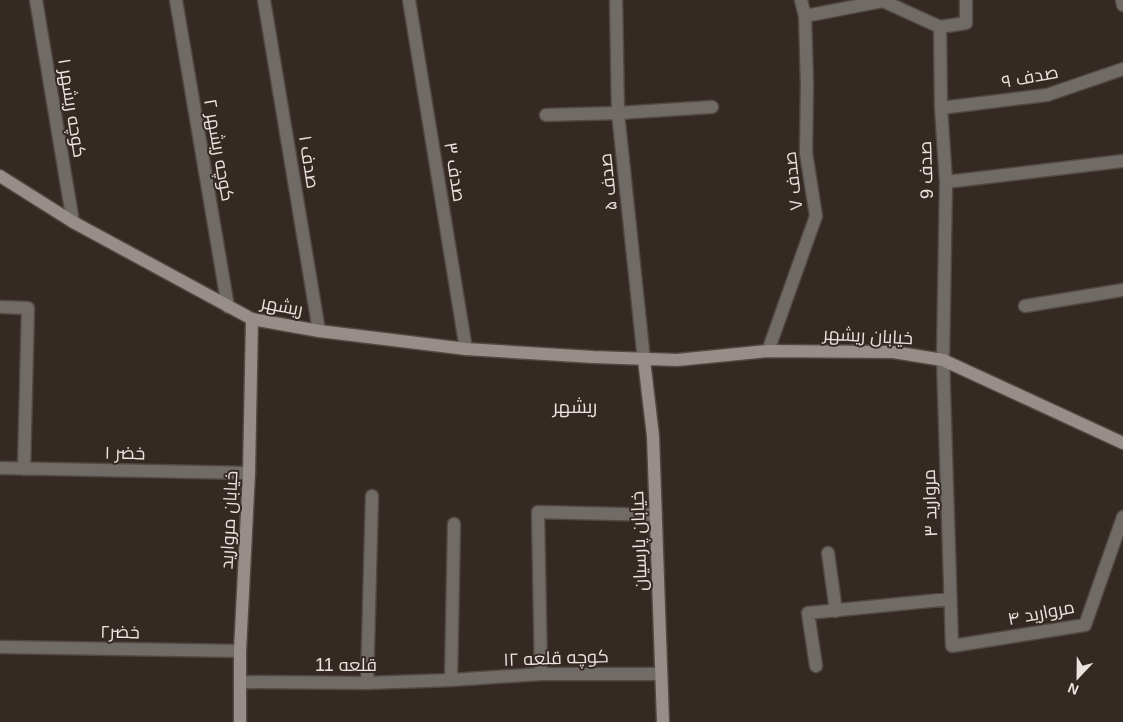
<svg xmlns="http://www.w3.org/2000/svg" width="1123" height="722" viewBox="0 0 1123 722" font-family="Arial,Cairo,sans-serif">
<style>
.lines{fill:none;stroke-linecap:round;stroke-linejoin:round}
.street-casing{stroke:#524841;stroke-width:15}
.secondary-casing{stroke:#524841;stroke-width:15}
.street{stroke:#716b68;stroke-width:12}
.secondary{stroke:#988e89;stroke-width:12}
.labels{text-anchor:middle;stroke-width:4;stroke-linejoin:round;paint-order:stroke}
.street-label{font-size:18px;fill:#ebe3df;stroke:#352a23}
.neighbourhood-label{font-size:19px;fill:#ebe3df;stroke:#352a23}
</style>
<rect width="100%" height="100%" fill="#352a23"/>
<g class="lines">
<defs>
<path id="street" d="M 36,0 L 73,222
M 176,0 L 228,307
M 264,0 L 319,331
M 409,0 L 466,349
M 616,0 L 618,113 L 644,360
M 966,0 L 966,23 L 940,27 L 941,108 L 946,182 L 943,360 L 952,646 L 1085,625 L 1123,517
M 1122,0 L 1123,5
M 805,16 L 883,1 L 940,27
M 941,108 L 1047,95 L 1123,69
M 546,115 L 618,113 L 712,107
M 946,182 L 1123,161
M 1025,306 L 1123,290
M 0,307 L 28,308 L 24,469
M 768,351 L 816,216 L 806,153 L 807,85 L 805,16 L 801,0
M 0,468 L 249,473
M 828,553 L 836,611
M 0,647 L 240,651
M 816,666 L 808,613 L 950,599
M 541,674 L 538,512 L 656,515
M 451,680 L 454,524
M 240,682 L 367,683 L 451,680 L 541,674 L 661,674
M 367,683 L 372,496"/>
<path id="secondary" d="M 0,176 L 73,222 L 252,319 L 319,331 L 466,349 L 593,357 L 677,360 L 768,351 L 893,352 L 943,360 L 1123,443
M 644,360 L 653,436 L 663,722
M 240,722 L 240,651 L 249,473 L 252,319"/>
</defs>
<!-- street casing -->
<use href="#street" class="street-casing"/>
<!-- secondary casing -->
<use href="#secondary" class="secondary-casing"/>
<!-- street -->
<use href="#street" class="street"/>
<!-- secondary -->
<use href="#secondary" class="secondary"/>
</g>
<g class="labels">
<!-- street labels -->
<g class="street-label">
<text transform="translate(1030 77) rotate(-11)" y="6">صدف ۹</text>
<text transform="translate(72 108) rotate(81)" y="6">کوچه ریشهر ۱</text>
<text transform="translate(219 150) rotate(80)" y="6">کوچه ریشهر ۲</text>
<text transform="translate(309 162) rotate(81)" y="6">صدف ۱</text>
<text transform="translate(926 170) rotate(-92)" y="6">صدف 9</text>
<text transform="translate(455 172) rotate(81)" y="6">صدف ۳</text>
<text transform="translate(793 181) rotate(-97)" y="6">صدف ۷</text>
<text transform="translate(608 182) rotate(-96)" y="6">صدف ۵</text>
<text transform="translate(282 306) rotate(11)" y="6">ریشهر</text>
<text transform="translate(868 336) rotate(3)" y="6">خیابان ریشهر</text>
<text transform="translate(125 453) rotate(1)" y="6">خضر ۱</text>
<text transform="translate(930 503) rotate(-92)" y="6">مروارید ۳</text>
<text transform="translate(229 520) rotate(-87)" y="6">خیابان مروارید</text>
<text transform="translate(639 541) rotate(-92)" y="6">خیابان پارسیان</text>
<text transform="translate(1041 613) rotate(-11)" y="6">مروارید ۴</text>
<text transform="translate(120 632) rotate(1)" y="6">خضر۲</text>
<text transform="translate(556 658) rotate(-2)" y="6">کوچه قلعه ۱۲</text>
<text x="346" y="671">قلعه 11</text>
</g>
<!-- neighbourhood labels -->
<g class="neighbourhood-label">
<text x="575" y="413">ریشهر</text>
</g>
</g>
<!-- north arrow -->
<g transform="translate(1078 677) rotate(202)" stroke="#352a23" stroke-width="4" paint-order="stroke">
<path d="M0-4L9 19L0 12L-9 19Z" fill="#ebe3df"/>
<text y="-8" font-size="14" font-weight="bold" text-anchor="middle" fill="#ebe3df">N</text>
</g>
</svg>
